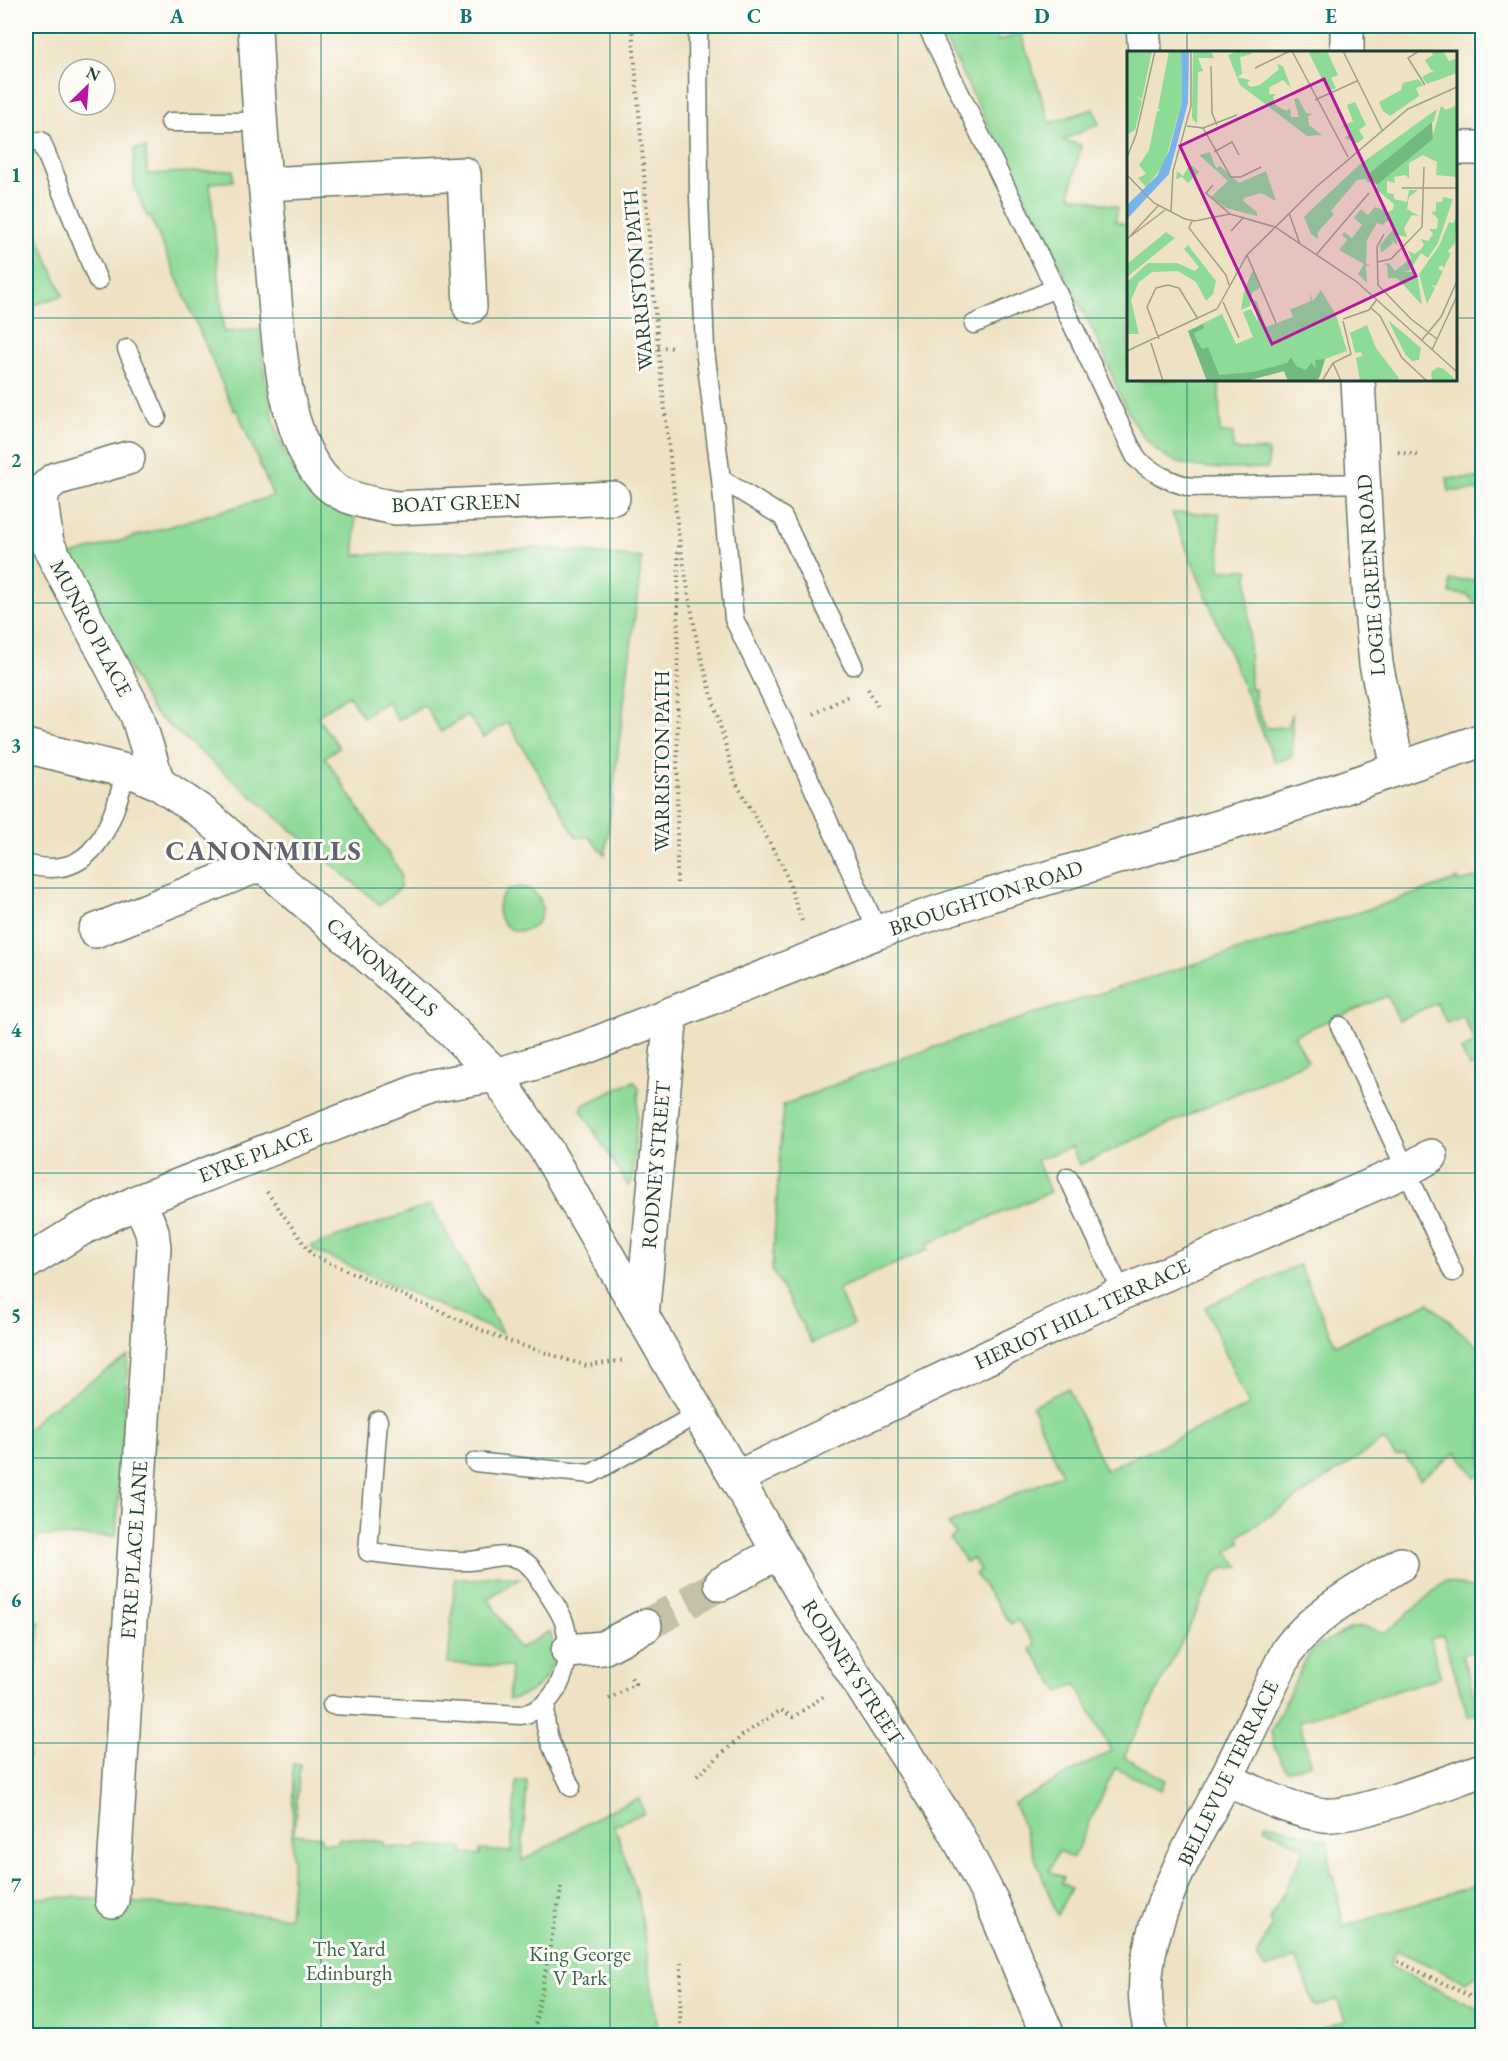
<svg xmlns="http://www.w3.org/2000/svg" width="1508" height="2061" viewBox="0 0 1508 2061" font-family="'EB Garamond',serif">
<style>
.green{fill:#8eda97;stroke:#568c66;stroke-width:1.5}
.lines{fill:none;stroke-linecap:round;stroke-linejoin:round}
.minor-tunnel{stroke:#c5c1a7;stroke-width:33;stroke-dasharray:33 16;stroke-linecap:butt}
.service-casing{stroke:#687766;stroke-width:21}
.minor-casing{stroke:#687766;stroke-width:36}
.secondary-casing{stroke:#687766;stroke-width:36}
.path{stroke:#687766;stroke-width:4;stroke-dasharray:1.5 4.5;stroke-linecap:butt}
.service{stroke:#fff;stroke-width:18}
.minor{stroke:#fff;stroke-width:33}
.secondary{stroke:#fff;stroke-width:33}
.grid{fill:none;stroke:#0f766e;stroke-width:1.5;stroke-opacity:0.55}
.labels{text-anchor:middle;stroke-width:6;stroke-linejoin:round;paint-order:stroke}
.street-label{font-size:21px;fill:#1f3d34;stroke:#fdfcf7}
.park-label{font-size:21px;fill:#3b644d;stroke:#fdfcf7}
.district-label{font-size:27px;font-weight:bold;letter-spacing:1.5px;fill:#636472;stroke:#fdfcf7}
.inset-road{fill:none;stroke:#9ca08a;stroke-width:1.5}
.view{fill:#b5179e;fill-opacity:0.15;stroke:#b5179e;stroke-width:3}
.inset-edge{fill:none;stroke:#1f3d34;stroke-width:3}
.neatline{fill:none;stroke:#0f766e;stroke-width:2}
.grid-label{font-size:20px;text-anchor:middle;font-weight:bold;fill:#0f766e}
</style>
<rect width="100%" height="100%" fill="#fdfcf7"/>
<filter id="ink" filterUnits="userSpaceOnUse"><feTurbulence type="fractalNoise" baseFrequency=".0167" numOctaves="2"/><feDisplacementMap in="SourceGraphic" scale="12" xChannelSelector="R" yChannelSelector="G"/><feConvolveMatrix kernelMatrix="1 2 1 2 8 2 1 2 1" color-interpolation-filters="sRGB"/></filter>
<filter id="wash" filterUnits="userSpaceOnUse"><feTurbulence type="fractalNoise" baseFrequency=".008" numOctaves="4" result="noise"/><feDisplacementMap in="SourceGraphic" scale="24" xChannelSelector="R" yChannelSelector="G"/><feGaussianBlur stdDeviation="1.35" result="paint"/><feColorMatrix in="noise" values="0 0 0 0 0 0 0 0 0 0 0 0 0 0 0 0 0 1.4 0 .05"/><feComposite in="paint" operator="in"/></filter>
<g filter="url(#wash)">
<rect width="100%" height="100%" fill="#efe2c4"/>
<!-- green -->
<path class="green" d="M 938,26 L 993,26 L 998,41 L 1021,34 L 1050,123 L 1094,109 L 1099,124 L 1063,140 L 1081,145 L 1070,195 L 1118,207 L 1115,221 L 1128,225 L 1128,380 L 1219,380 L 1220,433 L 1233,433 L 1233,450 L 1268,450 L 1268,468 C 1239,469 1189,472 1165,456 C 1125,430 1115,375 1095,335 C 1043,232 990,129 938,26 Z
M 146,148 L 147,174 L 233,170 L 233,181 L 210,183 L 224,332 L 260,329 C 264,380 274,464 317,499 C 327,508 342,512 355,516 L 355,555 L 537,548 L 642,558 L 605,855 L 589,837 L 576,837 L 508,722 L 483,738 L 468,715 L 441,732 L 424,704 L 398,721 L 387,701 L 363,717 L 348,695 L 317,717 L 339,747 L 325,757 L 401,873 L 400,888 L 380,905 L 152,711 L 68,556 L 273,496 L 237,410 L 234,411 L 150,216 L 147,217 L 134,185 L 134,149 Z
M 26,209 L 63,295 L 26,308 Z
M 1447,478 L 1482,478 L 1482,490 L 1449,491 Z
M 1172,513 L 1219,513 L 1220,570 L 1248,570 L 1250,688 L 1255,688 L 1255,705 L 1258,705 L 1259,713 L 1266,728 L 1287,727 L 1292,712 L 1292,756 L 1275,763 Z
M 1450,580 L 1482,580 L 1482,608 L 1467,595 L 1450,593 Z
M 1482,877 L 1482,1062 L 1469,1067 L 1461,1050 L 1475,1043 L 1463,1016 L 1447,1023 L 1437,1003 L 1399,1020 L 1387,996 L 1294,1035 L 1308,1061 L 1079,1165 L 1072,1147 L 1037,1160 L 1050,1192 L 927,1244 L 929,1249 L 838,1289 L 853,1325 L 812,1343 L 772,1270 L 783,1105 C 819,1092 853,1076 889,1063 C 1076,996 1270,945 1458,879 L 1458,882 Z
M498 909a22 22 0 1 1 44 0a22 22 0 1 1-44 0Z
M 634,1081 L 639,1088 L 632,1182 L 628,1186 L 581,1110 L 583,1105 Z
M 431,1205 L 503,1334 L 315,1251 L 311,1246 Z
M 1299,1265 L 1336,1345 L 1429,1303 L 1482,1351 L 1482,1472 L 1475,1477 L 1457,1452 L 1420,1479 L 1405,1455 L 1395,1456 L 1384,1440 L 1238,1537 L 1241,1542 L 1227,1551 L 1240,1567 L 1222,1569 L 1215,1575 L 1124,1757 L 1166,1780 L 1161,1790 L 1115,1768 L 1073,1858 L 1058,1852 L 1049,1871 L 1063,1878 L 1061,1883 L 1071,1888 L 1057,1915 L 1014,1803 L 1111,1751 L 1076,1684 L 1060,1692 L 1030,1649 L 1035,1644 L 1017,1620 L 1011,1624 L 975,1574 L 980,1570 L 972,1558 L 966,1562 L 950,1539 L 956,1534 L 948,1524 L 1062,1474 L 1032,1406 L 1068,1388 L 1105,1470 L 1249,1406 L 1205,1307 Z
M 128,1356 L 116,1536 L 39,1536 L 26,1556 L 26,1432 L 42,1414 Z
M 497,1575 L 520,1579 L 488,1598 L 519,1649 L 550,1631 C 561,1667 543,1692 508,1700 L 511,1667 L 448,1663 L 455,1578 L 473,1580 Z
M 1445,1581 L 1482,1591 L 1482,1649 L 1462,1655 L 1480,1712 L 1468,1716 L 1443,1635 L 1430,1639 L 1441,1677 L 1299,1721 L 1311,1763 L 1287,1771 L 1274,1747 L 1271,1731 L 1307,1657 L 1318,1645 L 1352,1628 L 1365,1627 L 1386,1633 Z
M 26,1620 L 40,1622 L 28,1758 L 26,1758 Z
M 293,1764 L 300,1764 L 294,1834 L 321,1837 L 321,1842 L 338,1844 L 338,1838 L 384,1842 L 384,1846 L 416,1849 L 418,1845 L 463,1848 L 463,1854 L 480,1855 L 480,1850 L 511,1852 L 516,1781 L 527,1781 L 522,1861 L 608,1811 L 639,1798 L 644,1813 L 614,1825 L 639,1900 L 659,2035 L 26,2035 L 26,1898 L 77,1897 L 289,1917 L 292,1881 Z
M 1266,1823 L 1328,1841 L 1331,1875 L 1334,1875 L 1343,1927 L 1482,1883 L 1482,1972 L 1465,1982 L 1396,1950 L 1389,1966 L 1482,2011 L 1482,2035 L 1326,2035 L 1323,2028 L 1345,2020 L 1337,1999 L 1315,2007 L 1296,1957 L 1266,1969 L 1257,1957 L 1272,1924 L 1269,1922 L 1305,1848 L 1264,1827 Z"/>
</g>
<g filter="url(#ink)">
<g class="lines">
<!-- minor-tunnel -->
<path class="minor-tunnel" d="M 645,1626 L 721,1584"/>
<defs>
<path id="service" d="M 698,26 L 699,197 L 705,350 L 721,479 L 734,619 L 786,727 L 878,932
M 927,26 L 1055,288
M 170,122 L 259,122
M 41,141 L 98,281
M 974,324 L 1055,288 L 1136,458 C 1153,473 1168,481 1190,487 L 1364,483
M 127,349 L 157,417
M 721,479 L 783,517 L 853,665
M 26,864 C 94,884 112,824 126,771
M 1340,1026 L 1453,1272
M 1068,1177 L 1122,1293
M 475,1462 L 591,1474 L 699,1413
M 547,1702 C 539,1731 559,1761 571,1787
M 332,1705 L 521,1715 C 561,1708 575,1656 564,1622 C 560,1610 550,1597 543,1586 C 537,1576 531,1563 519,1559 C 502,1552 486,1560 469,1561 C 436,1562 401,1555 368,1552 L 378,1420"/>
<path id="minor" d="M 255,26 C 258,100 264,174 271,248 C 277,313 278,437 328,484 C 345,500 374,504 396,508 L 613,498
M 1143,26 L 1145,52
M 1347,52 L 1347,26
M 1456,148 L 1482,148
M 265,184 L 464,174 L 470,307
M 1358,380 L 1369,587 L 1376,664 L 1398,768
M 128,458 L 55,479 L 44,489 L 41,501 L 47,543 L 137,715 L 158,783
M 95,931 L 264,863
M 642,1316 L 671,1014
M 736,1478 L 1122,1293 L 1407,1170 L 1431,1156
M 721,1584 L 778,1552
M 568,1651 L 603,1648 L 645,1626
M 1226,1779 C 1256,1793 1291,1811 1324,1815 C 1357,1818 1447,1782 1482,1770
M 112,1901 L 154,1248 L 152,1231 L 139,1201
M 1152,2036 C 1125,1947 1186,1858 1224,1782 C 1246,1739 1266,1694 1288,1650 C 1317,1611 1360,1590 1401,1564"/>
<path id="secondary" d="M 26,746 L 138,774 L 158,783 L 203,813 L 439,1018 L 496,1075 L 547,1151 L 811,1608 L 955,1831 L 992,1902 L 1048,2036
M 26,1263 L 81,1229 L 139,1201 L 431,1086 L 496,1075 L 584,1048 L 878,932 L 987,896 L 1302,802 L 1482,740"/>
</defs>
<!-- service casing -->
<use href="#service" class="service-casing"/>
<!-- minor casing -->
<use href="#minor" class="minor-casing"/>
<!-- secondary casing -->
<use href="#secondary" class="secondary-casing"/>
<!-- path -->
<path class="path" d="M 632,26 L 658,347 L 678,531 L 697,642 L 736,783 L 783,866 L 802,921
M 658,347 L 675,348
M 1398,452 L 1417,455
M 868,689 L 878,707
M 814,714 L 850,695
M 677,883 L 678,541
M 267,1192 L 312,1255 L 502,1339 L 587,1366 L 625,1360
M 609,1699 L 635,1684 L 631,1677
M 697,1776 L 744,1734 L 781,1710 L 793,1717 L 824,1696
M 1398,1961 L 1482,2002
M 533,2036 L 562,1884
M 680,2036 L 681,1963"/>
<!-- service -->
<use href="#service" class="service"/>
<!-- minor -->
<use href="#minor" class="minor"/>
<!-- secondary -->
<use href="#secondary" class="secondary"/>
</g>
</g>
<!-- grid -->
<path class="grid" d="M 321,26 L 321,2036M 610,26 L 610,2036M 898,26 L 898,2036M 1187,26 L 1187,52M 26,318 L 1128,318M 1456,318 L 1482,318M 1187,380 L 1187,2036M 26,603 L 1482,603M 26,888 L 1482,888M 26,1173 L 1482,1173M 26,1458 L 1482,1458M 26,1743 L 1482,1743"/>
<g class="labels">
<!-- street labels -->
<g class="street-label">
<text transform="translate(638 280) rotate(-95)" y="7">WARRISTON PATH</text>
<text transform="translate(456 503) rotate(-2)" y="7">BOAT GREEN</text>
<text transform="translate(1371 575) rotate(-94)" y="7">LOGIE GREEN ROAD</text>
<text transform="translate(91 628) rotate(62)" y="7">MUNRO PLACE</text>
<text transform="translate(662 761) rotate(-90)" y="7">WARRISTON PATH</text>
<text transform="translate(986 898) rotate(-18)" y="7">BROUGHTON ROAD</text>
<text transform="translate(382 967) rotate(41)" y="7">CANONMILLS</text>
<text transform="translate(255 1155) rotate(-21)" y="7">EYRE PLACE</text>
<text transform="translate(656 1165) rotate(-85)" y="7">RODNEY STREET</text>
<text transform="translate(1082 1314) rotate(-25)" y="7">HERIOT HILL TERRACE</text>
<text transform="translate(134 1550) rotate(-86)" y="7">EYRE PLACE LANE</text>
<text transform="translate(853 1672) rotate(57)" y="7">RODNEY STREET</text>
<text transform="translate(1228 1773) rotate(-64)" y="7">BELLEVUE TERRACE</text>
</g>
<!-- park labels -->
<g class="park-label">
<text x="349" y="1956">The Yard<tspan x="349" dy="24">Edinburgh</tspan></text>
<text x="580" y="1961">King George<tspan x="580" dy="24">V Park</tspan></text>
</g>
<!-- district labels -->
<g class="district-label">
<text x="264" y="860">CANONMILLS</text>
</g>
</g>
<!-- overview -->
<g transform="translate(1127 51)">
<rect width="330" height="330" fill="#efe2c4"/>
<path d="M 0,0 L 25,0 L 15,48 L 9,45 L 15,50 L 8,79 L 0,84 ZM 42,0 L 54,0 L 55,51 L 37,114 L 19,136 L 11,127 L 19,123 L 12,114 L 22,99 L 30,60 L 33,60 L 31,57 ZM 66,0 L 84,0 L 87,7 L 71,7 L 76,20 L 71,21 L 70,73 L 65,67 ZM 111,0 L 124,0 L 125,3 L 113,6 L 115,23 L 110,26 L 123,29 L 120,33 L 124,36 L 133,34 L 152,18 L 150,13 L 156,15 L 164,37 L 156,29 L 143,36 L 142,43 L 149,43 L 146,46 L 149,54 L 159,60 L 163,57 L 164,66 L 172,66 L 167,48 L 171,47 L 179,62 L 186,63 L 181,65 L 182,74 L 195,84 L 180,85 L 113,34 L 101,4 ZM 181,0 L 200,0 L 211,24 L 204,27 L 209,37 L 201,40 ZM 304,0 L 316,0 L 322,10 L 330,7 L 330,22 L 300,33 L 295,26 L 308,19 L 304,19 L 298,9 L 306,4 ZM 291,28 L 297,34 L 289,37 L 292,45 L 263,65 L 256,60 L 252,51 L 274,39 L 276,32 ZM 228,51 L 239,74 L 232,79 L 237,87 L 231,92 L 218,87 L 223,83 L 219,75 L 213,76 L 226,70 L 220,54 ZM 330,54 L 330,126 L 309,124 L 310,111 L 296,104 L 282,112 L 282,128 L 279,124 L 267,126 L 268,132 L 260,130 L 260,142 L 267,143 L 267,148 L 280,151 L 282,139 L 291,139 L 282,146 L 280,158 L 292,165 L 285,164 L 277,177 L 280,186 L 269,184 L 270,194 L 263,188 L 266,192 L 254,202 L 255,208 L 253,194 L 268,176 L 262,169 L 255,174 L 250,172 L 240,189 L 239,213 L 244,214 L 239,215 L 240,232 L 231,223 L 237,213 L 212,199 L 220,189 L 215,184 L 217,181 L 225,187 L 235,174 L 227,167 L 234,158 L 241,164 L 248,156 L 262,161 L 266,158 L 267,153 L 250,139 L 250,134 L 305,88 L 314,55 L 319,59 ZM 310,58 L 307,70 L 241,123 L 245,128 L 241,132 L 239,128 L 230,129 L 204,160 L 207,163 L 191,181 L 191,188 L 184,183 L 177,166 L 185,158 L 232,114 ZM 83,101 L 89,117 L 93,115 L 112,132 L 139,120 L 149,150 L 134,142 L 117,147 L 116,150 L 130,161 L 130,165 L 99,157 L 84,146 L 101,130 L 72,104 ZM 63,113 L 72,121 L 61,132 L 55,126 L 49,128 L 50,120 L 56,125 ZM 316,146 L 326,148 L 311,192 L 301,207 L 294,202 L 282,220 L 274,220 L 290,222 L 295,254 L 270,227 L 261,227 L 260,214 L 256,213 L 262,212 L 268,220 L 284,207 L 281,200 L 288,203 L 294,198 L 297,194 L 294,188 L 301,190 L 306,183 L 302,178 L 310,178 L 311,168 L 304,161 L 309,160 L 309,151 L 315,151 ZM 330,165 L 328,192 L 320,201 L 324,202 L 317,217 L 314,214 L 311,218 L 316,220 L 309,235 L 304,234 L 308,237 L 300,253 L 292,223 L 312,195 L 322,171 L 326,172 ZM 39,181 L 48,187 L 0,226 L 0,213 ZM 61,194 L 89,230 L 86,243 L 79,250 L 69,231 L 51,220 L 25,221 L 12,231 L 4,249 L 12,283 L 0,283 L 1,230 L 21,212 L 50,212 L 68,220 L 72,216 L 57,198 ZM 126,219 L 133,237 L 125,241 L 123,255 L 114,259 L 117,240 ZM 194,239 L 209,264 L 220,300 L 198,308 L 190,330 L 161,330 L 157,320 L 119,330 L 80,330 L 61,280 L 95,263 L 109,293 L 126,286 L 116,261 L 124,258 L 131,271 L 126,250 L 129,249 L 139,276 L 166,266 L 160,251 L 163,258 L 167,257 L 184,250 L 183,242 L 186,250 ZM 261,269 L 294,297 L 292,309 L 285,310 L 278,303 ZM 240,274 L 249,297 L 272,327 L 269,330 L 233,330 L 229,307 L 235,305 L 234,301 L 228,302 L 223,282 ZM 311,316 L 317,318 L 330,330 L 305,330 L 304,321 Z" fill="#8eda97"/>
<path d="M 305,71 L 306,88 L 250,134 L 240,124 ZM 76,273 L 77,277 L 67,282 L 69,288 L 75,298 L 81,296 L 92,324 L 127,321 L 160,312 L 164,306 L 169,315 L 179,319 L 184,312 L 189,317 L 188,309 L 198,308 L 193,325 L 190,330 L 161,330 L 157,320 L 119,330 L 80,330 L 61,280 Z" fill="#72ba80"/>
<path d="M 54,0 L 62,0 L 61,52 L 42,123 L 0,168 L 0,154 L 30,125 L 42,100 L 55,51 Z" fill="#78b4ea"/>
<path class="inset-road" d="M 165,0 L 221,106M 216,0 L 255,79M 292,0 L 281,7 L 298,34M 84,15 L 85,62 L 90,74M 128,17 L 163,0M 162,44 L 182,35M 188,49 L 230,30M 60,75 L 76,77 L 104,126 L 114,126 L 134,116M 76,77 L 110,64M 87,101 L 105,91 L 112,104M 0,106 L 9,84 L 28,0M 0,124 L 27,152 L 58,168 L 68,170 L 103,163 L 148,176 L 230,231 L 330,321M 86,134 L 79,142 L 103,163M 275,137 L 330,137M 44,161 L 46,120 L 64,55 L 64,0M 162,162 L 173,193M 65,170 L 62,177 L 99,224 L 102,234M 104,180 L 117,166M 257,183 L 250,196 L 251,234 L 284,268 L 310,288M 3,185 L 31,155M 0,188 L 38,159M 120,204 L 149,272M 189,204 L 242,142M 250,211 L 264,208 L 295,176 L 297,116M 96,251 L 112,287M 244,257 L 253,265 L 275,307 L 300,330M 216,268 L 242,259 L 250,248M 32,288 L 20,256 L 29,237 L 41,234 L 52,237 L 71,268M 294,290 L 314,266 L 330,230M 24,292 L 36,330M 305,299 L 330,245M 0,300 L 90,258 L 120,204 L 188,137 L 281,58 L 330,36M 206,312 L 214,330M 195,330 L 206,312 L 224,303 L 216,270"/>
<path class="view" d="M 197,28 L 289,225 L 145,293 L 53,95 Z"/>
<rect width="330" height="330" class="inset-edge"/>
</g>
<!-- margin -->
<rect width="1508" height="2061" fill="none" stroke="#fdfcf7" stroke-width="66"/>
<!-- north arrow -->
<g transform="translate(87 87) rotate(25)"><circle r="28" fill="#fdfcf7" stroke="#a4b0a9" stroke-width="1.5"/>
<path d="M0-4.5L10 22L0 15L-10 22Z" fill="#b5179e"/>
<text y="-9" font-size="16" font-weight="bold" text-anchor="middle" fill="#1f3d34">N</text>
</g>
<rect x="33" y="33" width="1442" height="1995" class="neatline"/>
<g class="grid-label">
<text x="177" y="23">A</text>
<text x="466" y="23">B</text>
<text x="754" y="23">C</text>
<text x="1042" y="23">D</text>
<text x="1331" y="23">E</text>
<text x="16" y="182">1</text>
<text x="16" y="467">2</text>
<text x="16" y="752">3</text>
<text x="16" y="1037">4</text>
<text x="16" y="1322">5</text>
<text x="16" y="1607">6</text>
<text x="16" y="1892">7</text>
</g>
</svg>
